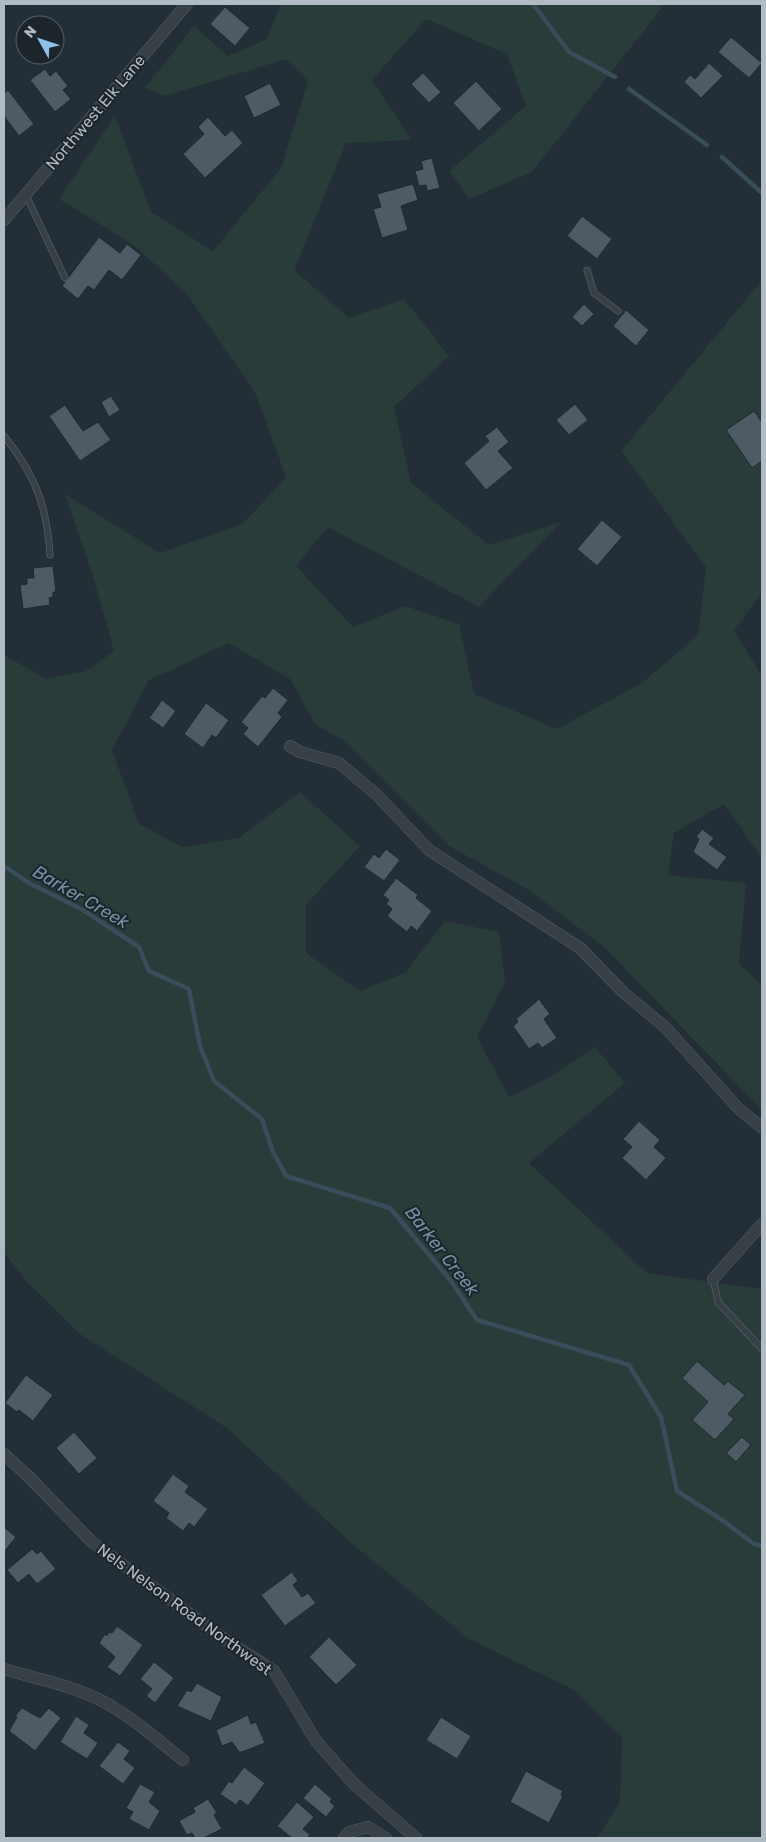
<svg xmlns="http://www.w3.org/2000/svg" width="766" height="1842" viewBox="0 0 766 1842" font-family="Rubik,sans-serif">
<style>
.green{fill:#293c39}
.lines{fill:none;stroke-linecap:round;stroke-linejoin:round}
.stream{stroke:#394d5b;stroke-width:4.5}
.building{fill:#4f5b64;stroke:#1e272d}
.service-casing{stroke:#545e64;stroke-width:7}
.minor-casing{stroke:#545e64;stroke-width:12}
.service{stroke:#374047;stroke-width:5.5}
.minor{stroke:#374047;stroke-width:11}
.labels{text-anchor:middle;stroke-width:4;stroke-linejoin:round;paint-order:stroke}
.street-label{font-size:16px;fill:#b1bbc3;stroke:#1c252b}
.water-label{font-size:18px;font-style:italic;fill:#7590a3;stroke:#1c252b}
</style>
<rect width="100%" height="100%" fill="#232e36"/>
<!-- green -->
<path class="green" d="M 281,4 L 665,4 L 532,172 L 469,199 L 449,171 L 526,106 L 507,54 L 426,19 L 372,80 L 412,140 L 346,143 L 294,270 L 349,318 L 404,299 L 449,356 L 394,407 L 411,483 L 489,545 L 561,522 L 479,607 L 328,527 L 296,566 L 353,627 L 405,606 L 459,624 L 474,694 L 557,729 L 642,683 L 698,635 L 706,567 L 621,451 L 762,280 L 762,593 L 734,630 L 762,676 L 762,858 L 724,804 L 674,833 L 668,875 L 746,883 L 739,964 L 762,985 L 762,1110 L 604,947 L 527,889 L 449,846 L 343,740 L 316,725 L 290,679 L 229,643 L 149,680 L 112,750 L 139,824 L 183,847 L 239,838 L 300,792 L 360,846 L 306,905 L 306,953 L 360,991 L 405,973 L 445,921 L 499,932 L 505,982 L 477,1037 L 509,1097 L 553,1075 L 595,1047 L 625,1083 L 529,1163 L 647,1273 L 762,1289 L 762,1838 L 597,1838 L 620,1802 L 622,1737 L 576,1691 L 468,1638 L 351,1543 L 227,1428 L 80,1334 L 27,1282 L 4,1252 L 4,655 L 46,679 L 86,671 L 114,651 L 92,573 L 65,494 L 160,553 L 243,524 L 286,477 L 255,392 L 186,293 L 135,246 L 59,199 L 115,116 L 151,212 L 213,251 L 281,168 L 308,81 L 286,59 L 165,96 L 145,88 L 194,26 L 228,56 L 266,40 Z"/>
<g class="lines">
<!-- stream -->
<path class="stream" d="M 533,4 L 569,52 L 615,77
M 629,89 L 707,145
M 722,157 L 762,193
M 4,866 L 29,883 L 83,910 L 139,947 L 149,971 L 189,989 L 200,1046 L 214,1081 L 262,1119 L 273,1152 L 286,1176 L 390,1208 L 451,1281 L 477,1320 L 629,1365 L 661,1417 L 677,1491 L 722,1520 L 754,1544 L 762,1546"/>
</g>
<!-- building -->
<path class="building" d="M 225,7 L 250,28 L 235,46 L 210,24 Z
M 731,37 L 762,63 L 749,78 L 718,52 Z
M 709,63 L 723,76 L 701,98 L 684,82 L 690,75 L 695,79 Z
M 45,69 L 50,76 L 56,71 L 68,86 L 63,90 L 71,99 L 55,112 L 30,80 Z
M 423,73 L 441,92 L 429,103 L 411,84 Z
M 476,81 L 502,109 L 479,131 L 453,103 Z
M 270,83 L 281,105 L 254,118 L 244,96 Z
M 8,90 L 34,124 L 19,136 L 4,116 L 4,94 Z
M 208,117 L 225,136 L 232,130 L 243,143 L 205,178 L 183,154 L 204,134 L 198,127 Z
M 432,158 L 440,188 L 427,191 L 426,185 L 419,186 L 415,171 L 423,169 L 421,161 Z
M 413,184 L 418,200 L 401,206 L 408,230 L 382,238 L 373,209 L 381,207 L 377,194 Z
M 582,216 L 612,239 L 597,259 L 567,236 Z
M 99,237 L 120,253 L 127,244 L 141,255 L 122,280 L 109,270 L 94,290 L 88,286 L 78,299 L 62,286 Z
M 584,304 L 594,314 L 582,326 L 572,317 Z
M 626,310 L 649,330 L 636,346 L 613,326 Z
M 111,396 L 120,410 L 109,417 L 101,402 Z
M 575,404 L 588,420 L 569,435 L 556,420 Z
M 65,405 L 83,431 L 98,422 L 111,440 L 80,461 L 49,416 Z
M 754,411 L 762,422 L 762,461 L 752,468 L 726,430 Z
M 497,427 L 509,442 L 498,451 L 513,468 L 486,490 L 464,463 L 489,441 L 485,436 Z
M 602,520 L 622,537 L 597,566 L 577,549 Z
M 53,566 L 56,592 L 53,592 L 53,597 L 49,598 L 50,605 L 23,609 L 20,585 L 27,584 L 27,578 L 34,578 L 33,568 Z
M 273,688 L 288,700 L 278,713 L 282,717 L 258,747 L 243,734 L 248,728 L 241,722 L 262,696 L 265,698 Z
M 162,700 L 176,711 L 163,728 L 149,718 Z
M 206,703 L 229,720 L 216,738 L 212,735 L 203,748 L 184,734 Z
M 702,829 L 714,838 L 709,844 L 727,857 L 717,870 L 693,852 L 699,839 L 696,837 Z
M 386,849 L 400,860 L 384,881 L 364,867 L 374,854 L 379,858 Z
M 396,878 L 418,895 L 416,898 L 432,911 L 417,931 L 411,926 L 407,932 L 387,916 L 392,909 L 386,904 L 389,900 L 383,895 Z
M 539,999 L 550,1014 L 544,1019 L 557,1038 L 542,1048 L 538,1043 L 529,1049 L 513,1026 L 518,1022 L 516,1019 Z
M 639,1121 L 660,1140 L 654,1147 L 666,1158 L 646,1180 L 622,1158 L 632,1147 L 623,1139 Z
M 697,1361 L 724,1385 L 728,1381 L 745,1395 L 728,1414 L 734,1419 L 715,1440 L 692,1420 L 708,1402 L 682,1378 Z
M 26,1375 L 53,1395 L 33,1421 L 19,1410 L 17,1412 L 5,1403 Z
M 74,1432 L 97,1458 L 79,1474 L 56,1448 Z
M 742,1437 L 751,1445 L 736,1462 L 726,1453 Z
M 173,1474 L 189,1486 L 185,1492 L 208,1509 L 194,1527 L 189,1523 L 183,1531 L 166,1518 L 169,1513 L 153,1501 Z
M 4,1527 L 16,1537 L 4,1552 Z
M 32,1549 L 37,1554 L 41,1551 L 56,1569 L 37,1584 L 29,1574 L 18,1583 L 7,1570 Z
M 292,1572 L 298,1581 L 293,1585 L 302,1597 L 308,1593 L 316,1603 L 285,1626 L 261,1595 Z
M 117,1626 L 143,1645 L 120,1676 L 107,1667 L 115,1657 L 99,1643 L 105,1634 L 107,1636 L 109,1632 L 112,1633 Z
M 329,1637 L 357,1665 L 336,1685 L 309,1657 Z
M 154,1662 L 174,1678 L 155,1703 L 146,1696 L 152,1689 L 140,1679 Z
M 197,1683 L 222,1697 L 211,1721 L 177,1706 L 187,1690 L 191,1692 Z
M 22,1708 L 40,1718 L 49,1708 L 61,1718 L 35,1751 L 9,1731 L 17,1717 L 15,1716 Z
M 248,1715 L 251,1724 L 256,1722 L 265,1743 L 242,1752 L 239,1752 L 232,1742 L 222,1746 L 216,1730 Z
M 76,1716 L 89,1725 L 84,1733 L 98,1743 L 87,1759 L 60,1742 Z
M 441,1717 L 471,1736 L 457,1759 L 426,1740 Z
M 118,1742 L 130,1751 L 124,1759 L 135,1768 L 123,1784 L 99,1766 Z
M 244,1767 L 265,1783 L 248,1806 L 240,1800 L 236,1805 L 220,1794 L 229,1781 L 232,1783 Z
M 526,1771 L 563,1791 L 561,1795 L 563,1796 L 549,1823 L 510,1802 Z
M 140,1784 L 155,1792 L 149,1802 L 160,1811 L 149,1830 L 129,1819 L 133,1812 L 126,1808 Z
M 315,1784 L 332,1799 L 330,1802 L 335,1806 L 326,1817 L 303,1798 Z
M 208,1799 L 217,1813 L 214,1815 L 222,1829 L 203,1838 L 195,1838 L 192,1833 L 187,1835 L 179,1821 L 195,1812 L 193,1808 Z
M 297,1802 L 314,1817 L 303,1829 L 310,1835 L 307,1838 L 292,1838 L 277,1826 Z"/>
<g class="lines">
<defs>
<path id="service" d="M 26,195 L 65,278
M 587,270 L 594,293 L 618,311
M 4,436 C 35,474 47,506 50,555
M 713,1279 L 718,1302 L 762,1349"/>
<path id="minor" d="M 4,220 L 187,4
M 290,746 L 300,752 L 339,763 L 377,795 L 429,850 L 580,948 L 624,993 L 666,1028 L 738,1108 L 762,1128
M 713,1279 L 762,1224
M 4,1454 L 30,1478 L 92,1542 L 217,1634 L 274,1671 L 316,1741 L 354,1784 L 416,1838
M 4,1669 C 37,1679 75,1686 106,1703 C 133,1718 158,1740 183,1760
M 344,1838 L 349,1832 L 368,1827 L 386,1838"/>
</defs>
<!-- service casing -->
<use href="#service" class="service-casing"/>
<!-- minor casing -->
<use href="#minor" class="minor-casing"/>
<!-- service -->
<use href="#service" class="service"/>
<!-- minor -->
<use href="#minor" class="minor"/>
</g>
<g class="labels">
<!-- street labels -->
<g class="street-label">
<text transform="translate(95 112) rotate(-50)" y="6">Northwest Elk Lane</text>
<text transform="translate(185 1609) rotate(36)" y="6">Nels Nelson Road Northwest</text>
</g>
<!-- water labels -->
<g class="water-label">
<text transform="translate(81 897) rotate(30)" y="6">Barker Creek</text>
<text transform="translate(442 1251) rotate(52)" y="6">Barker Creek</text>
</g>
</g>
<!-- border -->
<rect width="766" height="1842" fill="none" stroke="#b1bbc3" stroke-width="10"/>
<!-- north arrow -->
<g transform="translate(40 40) rotate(310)"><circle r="24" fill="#1c252b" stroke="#586168"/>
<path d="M0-4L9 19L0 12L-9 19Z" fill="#8fc1ea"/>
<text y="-8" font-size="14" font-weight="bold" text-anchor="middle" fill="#b1bbc3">N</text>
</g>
</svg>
